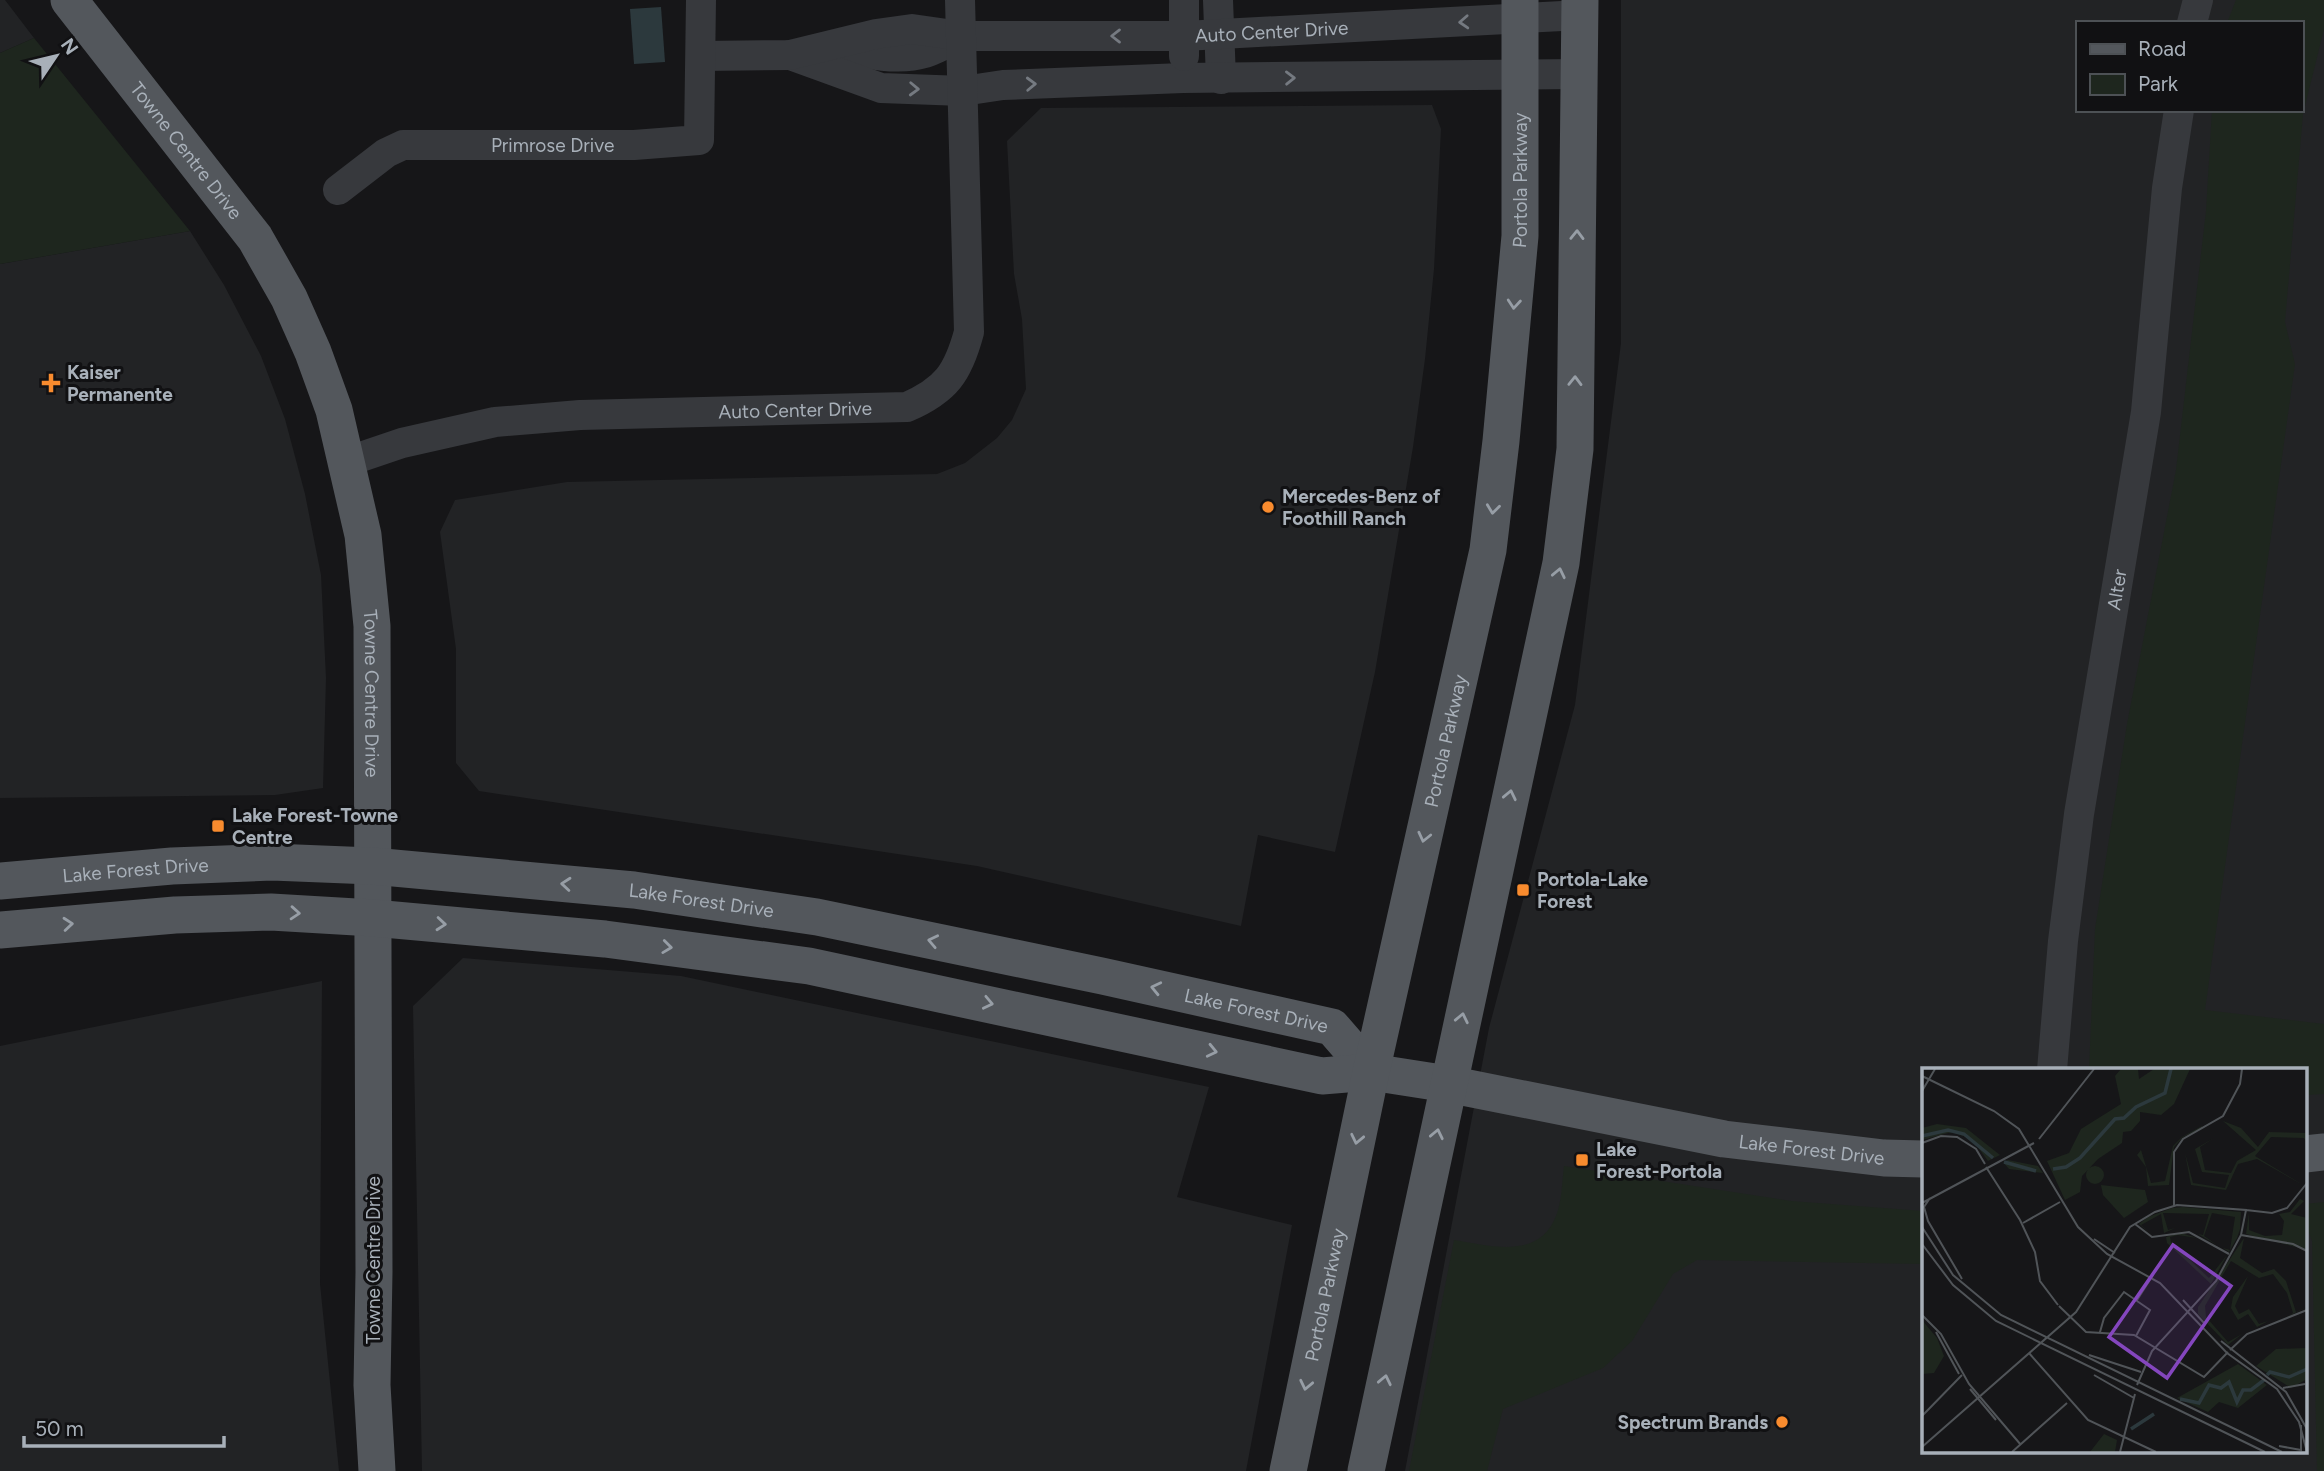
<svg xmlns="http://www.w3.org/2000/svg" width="2324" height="1471" viewBox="0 0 2324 1471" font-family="Figtree,sans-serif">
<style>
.built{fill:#222325;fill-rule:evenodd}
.green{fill:#1e261e}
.water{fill:#2c393d}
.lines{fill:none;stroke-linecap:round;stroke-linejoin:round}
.minor{stroke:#37393d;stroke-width:30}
.major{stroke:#53575c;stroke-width:37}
.oneway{stroke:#757a81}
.oneway2{stroke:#979ea6}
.poi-dot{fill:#f88b2e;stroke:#111113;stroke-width:2.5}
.labels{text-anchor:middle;stroke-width:6;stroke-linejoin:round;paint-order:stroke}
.street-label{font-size:19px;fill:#a8b0b9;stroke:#111113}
.poi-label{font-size:19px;font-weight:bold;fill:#a8b0b9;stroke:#111113;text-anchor:start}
.inset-river{fill:none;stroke:#2c393d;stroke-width:3.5}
.inset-road{fill:none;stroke:#505458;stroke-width:2}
.view{fill:#8446be;fill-opacity:0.15;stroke:#8446be;stroke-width:3.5}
.inset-edge{fill:none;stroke:#a8b0b9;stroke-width:3.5}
</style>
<rect width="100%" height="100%" fill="#161618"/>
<!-- built -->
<path class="built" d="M 0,0 L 5,0 L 34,38 L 0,53 Z
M 1621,0 L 2324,0 L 2324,1471 L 1405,1471 L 1489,1028 L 1575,705 L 1621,343 ZM 2077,23 L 2301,23 L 2301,110 L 2077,110 ZM 1923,1070 L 2305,1070 L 2305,1452 L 1923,1452 Z
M 1432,105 L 1441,129 L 1434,269 L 1425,359 L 1413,447 L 1375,672 L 1335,852 L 1258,835 L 1241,926 L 977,866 L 479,791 L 456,763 L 456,649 L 440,532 L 455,500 L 567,482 L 937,474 L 965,463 L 997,438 L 1012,420 L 1026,389 L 1022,319 L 1014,274 L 1007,141 L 1041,108 Z
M 190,231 L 224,285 L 261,356 L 285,419 L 305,494 L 321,575 L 326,678 L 323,788 L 275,795 L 0,798 L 0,264 Z
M 463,958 L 681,976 L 1209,1087 L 1177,1197 L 1292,1225 L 1246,1471 L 422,1471 L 413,1006 Z
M 322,981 L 320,1284 L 339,1471 L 0,1471 L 0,1046 Z"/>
<!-- green -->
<path class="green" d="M 2236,0 L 2324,0 L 2324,29 L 2303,114 L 2285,322 L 2295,364 L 2205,1010 L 2324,1024 L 2324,1094 L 2305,1095 L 2305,1070 L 2089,1070 L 2095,929 L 2127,724 L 2176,470 L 2206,211 L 2212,110 L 2301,110 L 2301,23 L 2227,23 Z
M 34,38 L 190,231 L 0,264 L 0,53 Z
M 1564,1166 L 1791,1201 L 1923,1211 L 1923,1264 L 1697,1260 L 1673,1274 L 1632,1341 L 1603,1368 L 1503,1409 L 1487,1471 L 1409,1471 L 1454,1240 C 1491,1246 1539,1260 1556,1216 C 1562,1201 1562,1182 1564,1166 Z
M 2324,1202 L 2324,1471 L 2317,1471 L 2312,1241 L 2308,1230 L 2305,1229 L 2305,1204 Z"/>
<!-- water -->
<path class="water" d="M 661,7 L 665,62 L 634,64 L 630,9 Z"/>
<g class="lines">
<!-- minor -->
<g class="minor">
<path d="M 1218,0 L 1221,79"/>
<path d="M 2192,23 L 2198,0"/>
<path d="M 840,48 C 866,54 899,61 925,53 C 937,49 949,42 961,36"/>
<path d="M 790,55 L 881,88 L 963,91 L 1003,85 L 1183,78 L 1580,74"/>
<path id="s1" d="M 701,56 L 790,55 L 876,34 L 912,29 L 961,36 L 1184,36 L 1581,15"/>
<path d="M 1184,56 L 1184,0"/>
<path id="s2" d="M 338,190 L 386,153 L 403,145 L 634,145 L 699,140 L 701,0"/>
<path id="s3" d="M 346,462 L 402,443 L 495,422 L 580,415 L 907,407 C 946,390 958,373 969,332 L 960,0"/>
<path id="s4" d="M 2052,1070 L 2063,941 L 2079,814 L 2146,412 L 2167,188 L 2179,110"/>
</g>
<!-- major -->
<g class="major">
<path id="s5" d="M 69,0 L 255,238 L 289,298 L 313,352 L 334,410 L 363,535 L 372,626 L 374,1272 L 372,1385 L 377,1471"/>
<path id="s6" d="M 0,881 L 172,866 L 272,862 L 372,866 L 634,890 L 817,917 L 1102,976 L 1332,1027 L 1371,1072"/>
<path id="s7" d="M 0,930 L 175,915 L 271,912 L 373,918 L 605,939 L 809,966 L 1322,1076 L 1371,1072 L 1448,1084 L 1724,1139 L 1884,1158 L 1923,1159"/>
<path d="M 2305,1154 L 2324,1152"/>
<path id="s8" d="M 1288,1471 L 1371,1072 L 1488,550 L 1501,441 L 1520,236 L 1520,0"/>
<path d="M 1366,1471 L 1561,563 L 1575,449 L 1580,0"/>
</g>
</g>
<!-- one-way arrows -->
<defs><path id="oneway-chevron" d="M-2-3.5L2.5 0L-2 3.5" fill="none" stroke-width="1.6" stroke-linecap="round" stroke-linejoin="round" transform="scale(1.75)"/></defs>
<g class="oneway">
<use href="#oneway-chevron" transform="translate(1464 22) rotate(177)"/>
<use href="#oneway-chevron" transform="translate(1116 36) rotate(180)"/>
<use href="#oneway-chevron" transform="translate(1290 78) rotate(-1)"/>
<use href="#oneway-chevron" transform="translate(1031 84) rotate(-2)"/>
<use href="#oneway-chevron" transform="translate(914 89) rotate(2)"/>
</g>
<g class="oneway2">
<use href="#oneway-chevron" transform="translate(1577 235) rotate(-89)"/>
<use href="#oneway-chevron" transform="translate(1514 304) rotate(95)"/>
<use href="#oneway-chevron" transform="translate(1575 381) rotate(-89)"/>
<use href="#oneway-chevron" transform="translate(1493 509) rotate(97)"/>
<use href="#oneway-chevron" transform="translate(1559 573) rotate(-78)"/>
<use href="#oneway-chevron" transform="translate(1510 795) rotate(-78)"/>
<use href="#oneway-chevron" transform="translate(1424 837) rotate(103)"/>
<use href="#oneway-chevron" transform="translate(566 884) rotate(-175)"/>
<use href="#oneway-chevron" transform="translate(295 913) rotate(4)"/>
<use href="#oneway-chevron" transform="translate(68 924) rotate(-5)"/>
<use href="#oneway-chevron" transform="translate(441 924) rotate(5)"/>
<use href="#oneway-chevron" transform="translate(933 941) rotate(-168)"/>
<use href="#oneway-chevron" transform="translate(667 947) rotate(7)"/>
<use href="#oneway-chevron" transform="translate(1156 988) rotate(-167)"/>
<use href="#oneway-chevron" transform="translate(988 1003) rotate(12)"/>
<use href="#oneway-chevron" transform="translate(1462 1018) rotate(-78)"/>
<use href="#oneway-chevron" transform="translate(1212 1051) rotate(13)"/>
<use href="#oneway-chevron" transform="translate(1437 1134) rotate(-78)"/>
<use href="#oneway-chevron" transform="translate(1357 1139) rotate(102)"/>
<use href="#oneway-chevron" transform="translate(1385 1380) rotate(-78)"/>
<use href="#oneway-chevron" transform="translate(1306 1385) rotate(102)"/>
</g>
<!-- markers -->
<g class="poi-dot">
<path d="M47.5 372.5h7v7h7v7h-7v7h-7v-7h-7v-7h7z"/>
<circle cx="1268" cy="507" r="7"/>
<rect x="211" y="819" width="14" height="14" rx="3.5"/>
<rect x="1516" y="883" width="14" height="14" rx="3.5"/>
<rect x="1575" y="1153" width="14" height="14" rx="3.5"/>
<circle cx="1782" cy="1422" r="7"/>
</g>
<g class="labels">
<!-- street labels -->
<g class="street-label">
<text dy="7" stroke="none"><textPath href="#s1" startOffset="574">Auto Center Drive</textPath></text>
<text dy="7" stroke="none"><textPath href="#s2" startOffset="229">Primrose Drive</textPath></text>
<text dy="7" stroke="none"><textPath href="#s5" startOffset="191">Towne Centre Drive</textPath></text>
<text dy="7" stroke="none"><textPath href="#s8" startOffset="1314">Portola Parkway</textPath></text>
<text dy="7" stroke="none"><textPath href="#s3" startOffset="455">Auto Center Drive</textPath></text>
<text dy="7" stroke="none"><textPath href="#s4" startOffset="485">Alter</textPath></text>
<text dy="7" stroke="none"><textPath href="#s5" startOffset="779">Towne Centre Drive</textPath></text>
<text dy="7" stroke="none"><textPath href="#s8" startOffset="747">Portola Parkway</textPath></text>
<text dy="7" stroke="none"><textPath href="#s6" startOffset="136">Lake Forest Drive</textPath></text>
<text dy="7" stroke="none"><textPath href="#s6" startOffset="704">Lake Forest Drive</textPath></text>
<text dy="7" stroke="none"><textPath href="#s6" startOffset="1270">Lake Forest Drive</textPath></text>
<text dy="7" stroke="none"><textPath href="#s7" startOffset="1834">Lake Forest Drive</textPath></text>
<text transform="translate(373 1260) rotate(-90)" y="7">Towne Centre Drive</text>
<text dy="7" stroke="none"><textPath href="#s8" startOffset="180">Portola Parkway</textPath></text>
</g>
<!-- poi labels -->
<g class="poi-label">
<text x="67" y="379">Kaiser<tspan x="67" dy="22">Permanente</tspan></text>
<text x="1282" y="503">Mercedes-Benz of<tspan x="1282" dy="22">Foothill Ranch</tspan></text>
<text x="232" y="822">Lake Forest-Towne<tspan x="232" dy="22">Centre</tspan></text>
<text x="1537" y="886">Portola-Lake<tspan x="1537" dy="22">Forest</tspan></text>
<text x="1596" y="1156">Lake<tspan x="1596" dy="22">Forest-Portola</tspan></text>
<text x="1768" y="1429" text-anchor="end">Spectrum Brands</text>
</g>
</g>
<!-- overview -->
<g transform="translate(1922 1068)">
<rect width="385" height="385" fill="#161618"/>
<path d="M 199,1 L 216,1 L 217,11 L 232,1 L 268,1 L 252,36 L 239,47 L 218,44 L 218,53 L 209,63 L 201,64 L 200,75 L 176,91 L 160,108 L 158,124 L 143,132 L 125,93 L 147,85 L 159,61 L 199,36 L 193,8 ZM 301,53 L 319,60 L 336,79 L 347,64 L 384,65 L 385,75 L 382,70 L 349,69 L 333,88 L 381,117 L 335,91 L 316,96 L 304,122 L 269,117 L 263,85 L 271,115 L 303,120 L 307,107 L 280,104 L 273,81 L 292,70 L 278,79 L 283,102 L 309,105 L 315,93 L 334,82 ZM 15,56 L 44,60 L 78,87 L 66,93 L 50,71 L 30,64 L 0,72 L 0,60 ZM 280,58 L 280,60 L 261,69 L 252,79 L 247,117 L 226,118 L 224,99 L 215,87 L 219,82 L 229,115 L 243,113 L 251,78 L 260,69 ZM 86,92 L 116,98 L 121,105 L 87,101 L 81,94 ZM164 107a9 9 0 1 1 18 0a9 9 0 1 1-18 0ZM 179,117 L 223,122 L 226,134 L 202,150 L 181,127 ZM 378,131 L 382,133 L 369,146 L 385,150 L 385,182 L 324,166 L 327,145 L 327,162 L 343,168 L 360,167 L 362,153 L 357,146 L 368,144 ZM 261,139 L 319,144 L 318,161 L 315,170 L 307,184 L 301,180 L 308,182 L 313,149 L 290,145 L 282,168 L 295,177 L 276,166 L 281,167 L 287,146 L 241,145 L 246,162 L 253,160 L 242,165 L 239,146 L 219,157 L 229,166 L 217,156 L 226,149 L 250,140 ZM 259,165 L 275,170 L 256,167 L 248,169 L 249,174 L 287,210 L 305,187 L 289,216 L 245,175 L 244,169 ZM 322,170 L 318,190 L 340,205 L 352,201 L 364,213 L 374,244 L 385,239 L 365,249 L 371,245 L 365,225 L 351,206 L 337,210 L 309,193 L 299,210 L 313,220 L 298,212 L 283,238 L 284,249 L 306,274 L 320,266 L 306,277 L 276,246 L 276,239 ZM 326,208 L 313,238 L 317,246 L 327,241 L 337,256 L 346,253 L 335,259 L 326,246 L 316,252 L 309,240 L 311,229 ZM 0,252 L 15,270 L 22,288 L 12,305 L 0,306 ZM 385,280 L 385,311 L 369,320 L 334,298 L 354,281 ZM 316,296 L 345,317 L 316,340 L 297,334 L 286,344 L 255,330 ZM 182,366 L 195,372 L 193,384 L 168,384 Z" fill="#1e261e"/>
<path class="inset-river" d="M 0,68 L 26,62 L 42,66 L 71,90M 82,94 L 114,103M 131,101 L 144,99 L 158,90 L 193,51 L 202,50 L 214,39 L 243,25 L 249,1M 345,307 L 348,304 L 367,309 L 385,301M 258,331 L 277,335 L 287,317 L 299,320 L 307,314 L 315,334 L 321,322 L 329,322 L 342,312M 209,361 L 232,346"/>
<path class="inset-road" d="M 0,8 L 72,43 L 97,61 L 156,159 L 185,186 L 238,215 L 305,285 L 355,321 L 377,354 L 385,384M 0,23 L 13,1M 117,71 L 172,1M 0,75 L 19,68 L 35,69 L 54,81 L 63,96M 64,99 L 98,152 L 113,184 L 118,213 L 136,237M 8,130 L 2,139 L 6,153 L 40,211M 0,135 L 112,75M 252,138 L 252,84 L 261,71 L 301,48 L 318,16 L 320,1M 324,142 L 350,145 L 365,140 L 385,115M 101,155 L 138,134M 213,156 L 230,169 L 267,164 L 307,186M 0,159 L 31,207 L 79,247 L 360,384M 319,167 L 371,176 L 385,183M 172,171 L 193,185M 0,176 L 31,217 L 74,253 L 343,384M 215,232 L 231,207M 261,232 L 283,256M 137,238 L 164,264 L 212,267 L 282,309 L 306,284M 0,247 L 19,266 L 47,316 L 99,377M 14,264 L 37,306M 178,264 L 182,250 L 202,224 L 228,242 L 214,268M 299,273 L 364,324 L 385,361M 308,282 L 325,266 L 385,242M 107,285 L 166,352 L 234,384M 167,287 L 219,304M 172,307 L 212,330M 361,320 L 383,316M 48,321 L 74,352M 0,348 L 40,307M 357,378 L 379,382 L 379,357M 0,379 L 154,244 L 208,159 L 233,144 L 255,137 L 324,142 L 319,167 L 294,213 L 230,283 L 215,317M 90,384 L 145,335M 198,384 L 213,326"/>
<path class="view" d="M 251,177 L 309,218 L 245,310 L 187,269 Z"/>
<rect width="385" height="385" class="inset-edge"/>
</g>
<!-- legend -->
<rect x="2076" y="21" width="228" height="91" fill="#111113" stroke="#4d5155" stroke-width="2"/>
<rect x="2090" y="44" width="35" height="10" fill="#53575c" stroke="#4d5155" stroke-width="2"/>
<text x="2138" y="56" font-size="21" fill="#a8b0b9">Road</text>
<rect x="2090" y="74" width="35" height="21" fill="#1e261e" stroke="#4d5155" stroke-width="2"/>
<text x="2138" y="91" font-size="21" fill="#a8b0b9">Park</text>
<!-- north arrow -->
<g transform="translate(56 56) rotate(55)" stroke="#111113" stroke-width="5" paint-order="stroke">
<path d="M0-5L12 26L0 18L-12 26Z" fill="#a8b0b9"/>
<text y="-10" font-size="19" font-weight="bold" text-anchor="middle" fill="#a8b0b9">N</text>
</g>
<!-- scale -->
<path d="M24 1436v10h200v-10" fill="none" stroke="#a8b0b9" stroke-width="3.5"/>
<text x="35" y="1436" font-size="21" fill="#a8b0b9" stroke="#111113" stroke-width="5" paint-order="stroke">50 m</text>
</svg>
